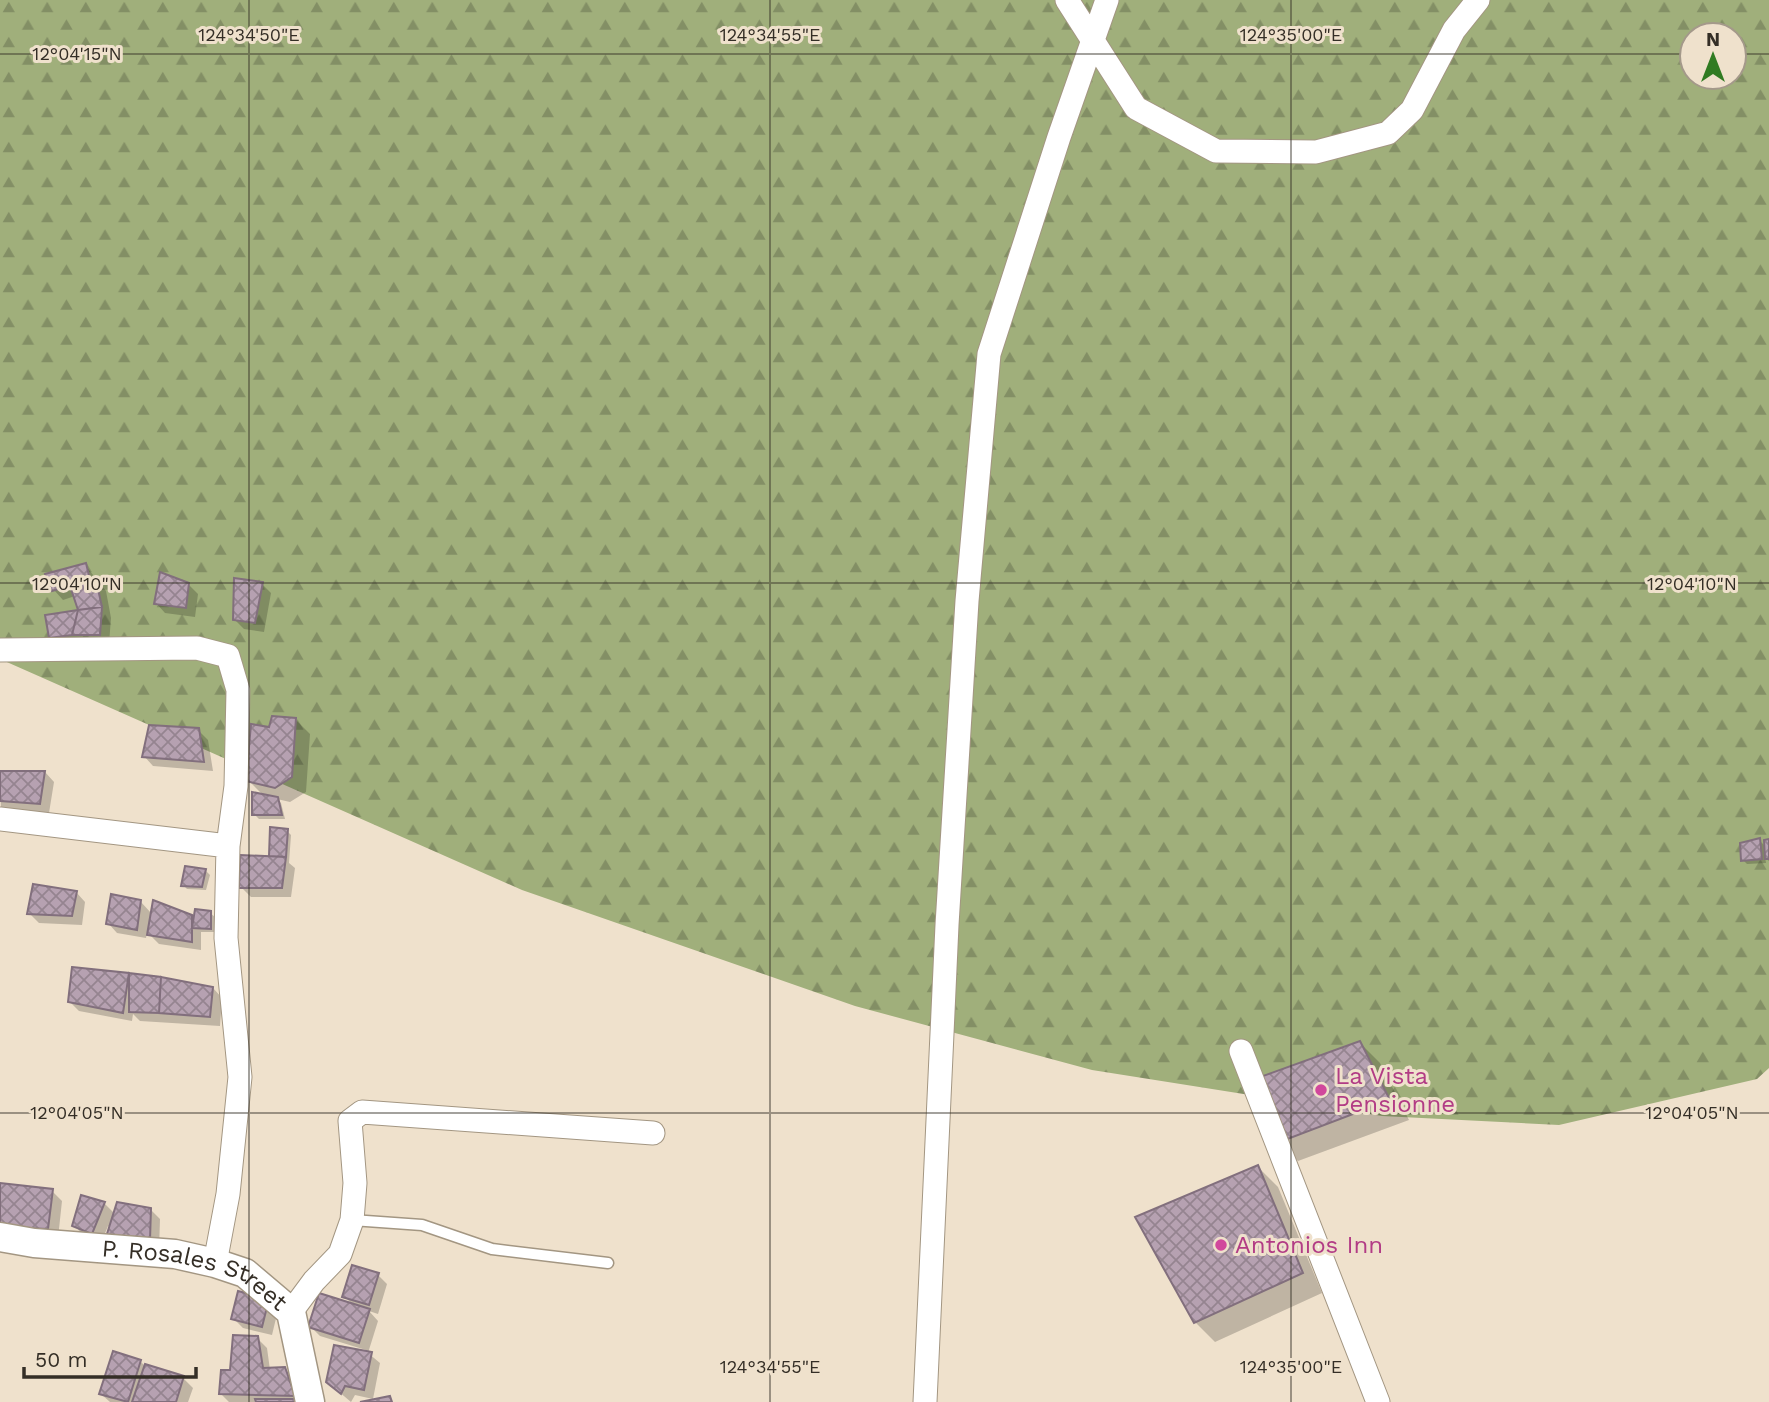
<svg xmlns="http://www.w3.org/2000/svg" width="1769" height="1402" viewBox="0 0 1769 1402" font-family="'Work Sans',sans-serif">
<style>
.forest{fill:url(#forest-firs);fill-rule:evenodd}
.shadow{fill:#0003}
.building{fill:url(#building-cross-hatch);stroke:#826f7d;stroke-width:2}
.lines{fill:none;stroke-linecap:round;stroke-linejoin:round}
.service-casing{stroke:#a39682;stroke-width:13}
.minor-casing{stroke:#a39682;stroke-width:25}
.tertiary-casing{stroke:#a39682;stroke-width:31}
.service{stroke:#fff;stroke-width:10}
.minor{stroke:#fff;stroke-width:23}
.tertiary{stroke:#fff;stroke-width:28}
.ticks{fill:none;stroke:#342e26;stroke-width:2;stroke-opacity:0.45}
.hotel-dot{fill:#d1479c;stroke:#efe1cc;stroke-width:2.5}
.labels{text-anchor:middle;stroke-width:6;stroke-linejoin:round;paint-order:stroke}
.hotel-label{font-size:24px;fill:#b23c85;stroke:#efe1cc;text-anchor:start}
.street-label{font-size:24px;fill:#342e26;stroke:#efe1cc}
.ticks-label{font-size:18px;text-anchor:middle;fill:#342e26;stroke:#efe1cc;stroke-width:6;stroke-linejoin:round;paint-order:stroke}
</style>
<defs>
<pattern id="forest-firs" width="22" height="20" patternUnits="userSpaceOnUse" patternTransform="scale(1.75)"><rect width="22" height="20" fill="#a0af7b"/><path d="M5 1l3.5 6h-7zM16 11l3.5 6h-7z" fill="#838f65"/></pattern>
<pattern id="building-cross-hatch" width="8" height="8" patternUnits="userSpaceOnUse" patternTransform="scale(1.75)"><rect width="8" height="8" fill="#b6a1b1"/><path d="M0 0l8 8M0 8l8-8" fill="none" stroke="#958490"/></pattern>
</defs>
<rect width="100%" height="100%" fill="#efe1cc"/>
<!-- forest -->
<path class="forest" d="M 0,0 L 1769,0 L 1769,1068 L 1757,1079 L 1559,1125 L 1382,1116 L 1092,1070 L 855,1006 L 522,890 L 0,659 ZM 1692,35 L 1734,35 L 1734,77 L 1692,77 Z"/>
<!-- shadow -->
<path class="shadow" d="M 85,565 L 106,591 L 111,618 L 109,644 L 61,647 L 51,637 L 80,611 L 75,596 L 63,600 L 54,590 Z
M 188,584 L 198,594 L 195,617 L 165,613 L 156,603 Z
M 262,584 L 271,593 L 264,632 L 244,629 L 234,619 Z
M 295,719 L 310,734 L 306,792 L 290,802 L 277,799 L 281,803 L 285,819 L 259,819 L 254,814 L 264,796 L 248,780 L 270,729 Z
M 198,730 L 208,740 L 213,771 L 153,766 L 144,756 Z
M 0,772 L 45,772 L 54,782 L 49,813 L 1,810 Z
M 287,831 L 291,835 L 289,863 L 295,868 L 291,897 L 251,897 L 241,887 L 273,858 L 270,855 Z
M 1759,840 L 1766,847 L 1769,841 L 1769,861 L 1765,857 L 1766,863 L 1747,864 L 1743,860 Z
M 205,870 L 210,875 L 206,890 L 187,889 L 183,885 Z
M 76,892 L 85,902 L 82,925 L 39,923 L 29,913 Z
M 140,901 L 152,914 L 191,916 L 195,920 L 210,913 L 215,917 L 215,932 L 201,932 L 201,950 L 159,944 L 147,932 L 146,938 L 117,933 L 108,923 Z
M 129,974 L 213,988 L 222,998 L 220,1026 L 140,1021 L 133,1014 L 132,1021 L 79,1011 L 69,1001 Z
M 1360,1043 L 1380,1063 L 1409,1120 L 1298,1161 L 1278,1142 Z
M 1258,1167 L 1278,1187 L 1322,1293 L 1215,1342 L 1195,1322 Z
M 0,1185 L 52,1191 L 62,1201 L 58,1238 L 4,1236 Z
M 104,1203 L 115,1214 L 150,1209 L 160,1219 L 159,1249 L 108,1226 L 101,1243 L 83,1235 L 74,1225 Z
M 378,1275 L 387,1284 L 378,1314 L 369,1311 L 378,1321 L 368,1353 L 380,1363 L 373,1399 L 355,1395 L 351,1402 L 338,1391 L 366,1350 L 320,1336 L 310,1326 L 354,1306 L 344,1296 Z
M 268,1300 L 278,1310 L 272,1335 L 243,1328 L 233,1318 Z
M 257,1338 L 267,1348 L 270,1370 L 285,1369 L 295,1379 L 302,1402 L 229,1402 L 220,1393 L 232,1371 Z
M 140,1361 L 145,1366 L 183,1378 L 193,1388 L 188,1402 L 110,1402 L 101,1394 Z"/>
<!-- building -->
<path class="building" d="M 86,563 L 90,580 L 52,591 L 45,574 Z
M 160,572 L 189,583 L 186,608 L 154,604 Z
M 234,578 L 263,582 L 255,623 L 233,620 Z
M 96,580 L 102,607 L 78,610 L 70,586 Z
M 102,607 L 100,635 L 72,635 L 78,610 Z
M 78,610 L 72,635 L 49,638 L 45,615 Z
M 272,716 L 296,718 L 292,777 L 275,788 L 246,781 L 251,724 L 269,727 Z
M 149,725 L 199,728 L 204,762 L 142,757 Z
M 0,771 L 45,771 L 40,804 L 0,801 Z
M 252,792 L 278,797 L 282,815 L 252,815 Z
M 270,827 L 288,829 L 286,857 L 269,856 Z
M 1760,838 L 1762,859 L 1741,861 L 1740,843 Z
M 1769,839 L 1769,859 L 1765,859 L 1764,840 Z
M 240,855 L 286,857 L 282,888 L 239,888 Z
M 185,866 L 206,869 L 202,887 L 181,886 Z
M 33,884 L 77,891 L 72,916 L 27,914 Z
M 111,894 L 141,900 L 137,930 L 106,924 Z
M 153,900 L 192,915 L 192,942 L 147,935 Z
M 195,909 L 211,911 L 211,929 L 192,928 Z
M 72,967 L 129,973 L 123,1013 L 68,1002 Z
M 129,973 L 161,977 L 159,1013 L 129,1012 Z
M 161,977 L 213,987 L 210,1017 L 159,1013 Z
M 1360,1041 L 1390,1100 L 1277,1143 L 1252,1080 Z
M 1258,1165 L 1303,1273 L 1194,1323 L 1135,1217 Z
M 0,1183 L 53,1189 L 48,1229 L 0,1227 Z
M 81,1195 L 105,1202 L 92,1234 L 72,1226 Z
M 117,1202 L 151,1208 L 150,1240 L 106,1237 Z
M 352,1265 L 379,1273 L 369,1305 L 342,1297 Z
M 238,1291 L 269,1299 L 262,1327 L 231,1319 Z
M 319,1293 L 370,1309 L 359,1343 L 308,1327 Z
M 233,1335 L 258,1336 L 263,1368 L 285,1367 L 295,1396 L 219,1394 L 221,1370 L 230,1370 Z
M 334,1345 L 372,1352 L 364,1390 L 345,1386 L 341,1394 L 326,1382 Z
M 113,1351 L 141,1360 L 128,1402 L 99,1394 Z
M 145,1364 L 184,1376 L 176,1402 L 132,1402 Z
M 390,1396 L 392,1402 L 360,1402 Z
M 255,1399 L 295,1399 L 296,1402 L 256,1402 Z"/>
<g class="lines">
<defs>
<path id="service" d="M 352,1220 L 422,1225 L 492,1249 L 608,1263"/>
<path id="minor" d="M 1067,0 L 1136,108 L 1216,151 L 1316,152 L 1388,133 L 1412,110 L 1454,30 L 1478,0
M 0,650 L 197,648 L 228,656 L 238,690 L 236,786 L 228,846 L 226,938 L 240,1077 L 228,1194 L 215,1263
M 0,819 L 228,846
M 1241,1051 L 1378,1402
M 291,1312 L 314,1281 L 340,1254 L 352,1220 L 355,1183 L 350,1121 L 362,1112 L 653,1133
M 925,1402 L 947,925 L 967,601 L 989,354 L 1059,137 L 1107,0"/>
<g id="tertiary">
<path id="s1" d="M 0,1237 L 34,1243 L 175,1254 L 215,1263 L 245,1273 L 291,1312 L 310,1402"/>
</g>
</defs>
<!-- service casing -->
<use href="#service" class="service-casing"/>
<!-- minor casing -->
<use href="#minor" class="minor-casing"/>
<!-- tertiary casing -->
<use href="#tertiary" class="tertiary-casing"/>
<!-- service -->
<use href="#service" class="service"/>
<!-- minor -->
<use href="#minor" class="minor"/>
<!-- tertiary -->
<use href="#tertiary" class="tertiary"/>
</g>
<!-- ticks -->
<path class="ticks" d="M 249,0 L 249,1402M 770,0 L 770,1402M 1291,0 L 1291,1402M 0,54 L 1692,54M 1734,54 L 1769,54M 0,583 L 1769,583M 0,1113 L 1769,1113"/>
<!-- markers -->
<g class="hotel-dot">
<circle cx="1321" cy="1090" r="7"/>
<circle cx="1221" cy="1245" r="7"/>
</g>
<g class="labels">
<!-- hotel labels -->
<g class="hotel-label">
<text x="1335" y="1084">La Vista<tspan x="1335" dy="28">Pensionne</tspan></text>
<text x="1235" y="1253">Antonios Inn</text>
</g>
<!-- street labels -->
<g class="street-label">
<text dy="8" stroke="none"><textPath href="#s1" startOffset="201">P. Rosales Street</textPath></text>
</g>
</g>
<g class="ticks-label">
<text x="249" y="41">124°34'50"E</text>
<text x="770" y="41">124°34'55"E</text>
<text x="1291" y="41">124°35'00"E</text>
<text x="77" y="60">12°04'15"N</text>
<text x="77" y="590">12°04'10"N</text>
<text x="1692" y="590">12°04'10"N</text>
<text x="77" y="1119">12°04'05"N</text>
<text x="1692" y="1119">12°04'05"N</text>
<text x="770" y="1373">124°34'55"E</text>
<text x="1291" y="1373">124°35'00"E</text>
</g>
<!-- north arrow -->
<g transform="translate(1713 56)"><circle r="33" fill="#efe1cc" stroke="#a4998a" stroke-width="2"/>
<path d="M0-5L12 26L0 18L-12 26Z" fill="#307b22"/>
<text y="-10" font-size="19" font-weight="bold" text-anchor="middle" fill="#342e26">N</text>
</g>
<!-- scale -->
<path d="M24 1367v10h172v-10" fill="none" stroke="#342e26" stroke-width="3.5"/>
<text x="35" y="1367" font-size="21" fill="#342e26" stroke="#efe1cc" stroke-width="5" paint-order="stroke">50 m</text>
</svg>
